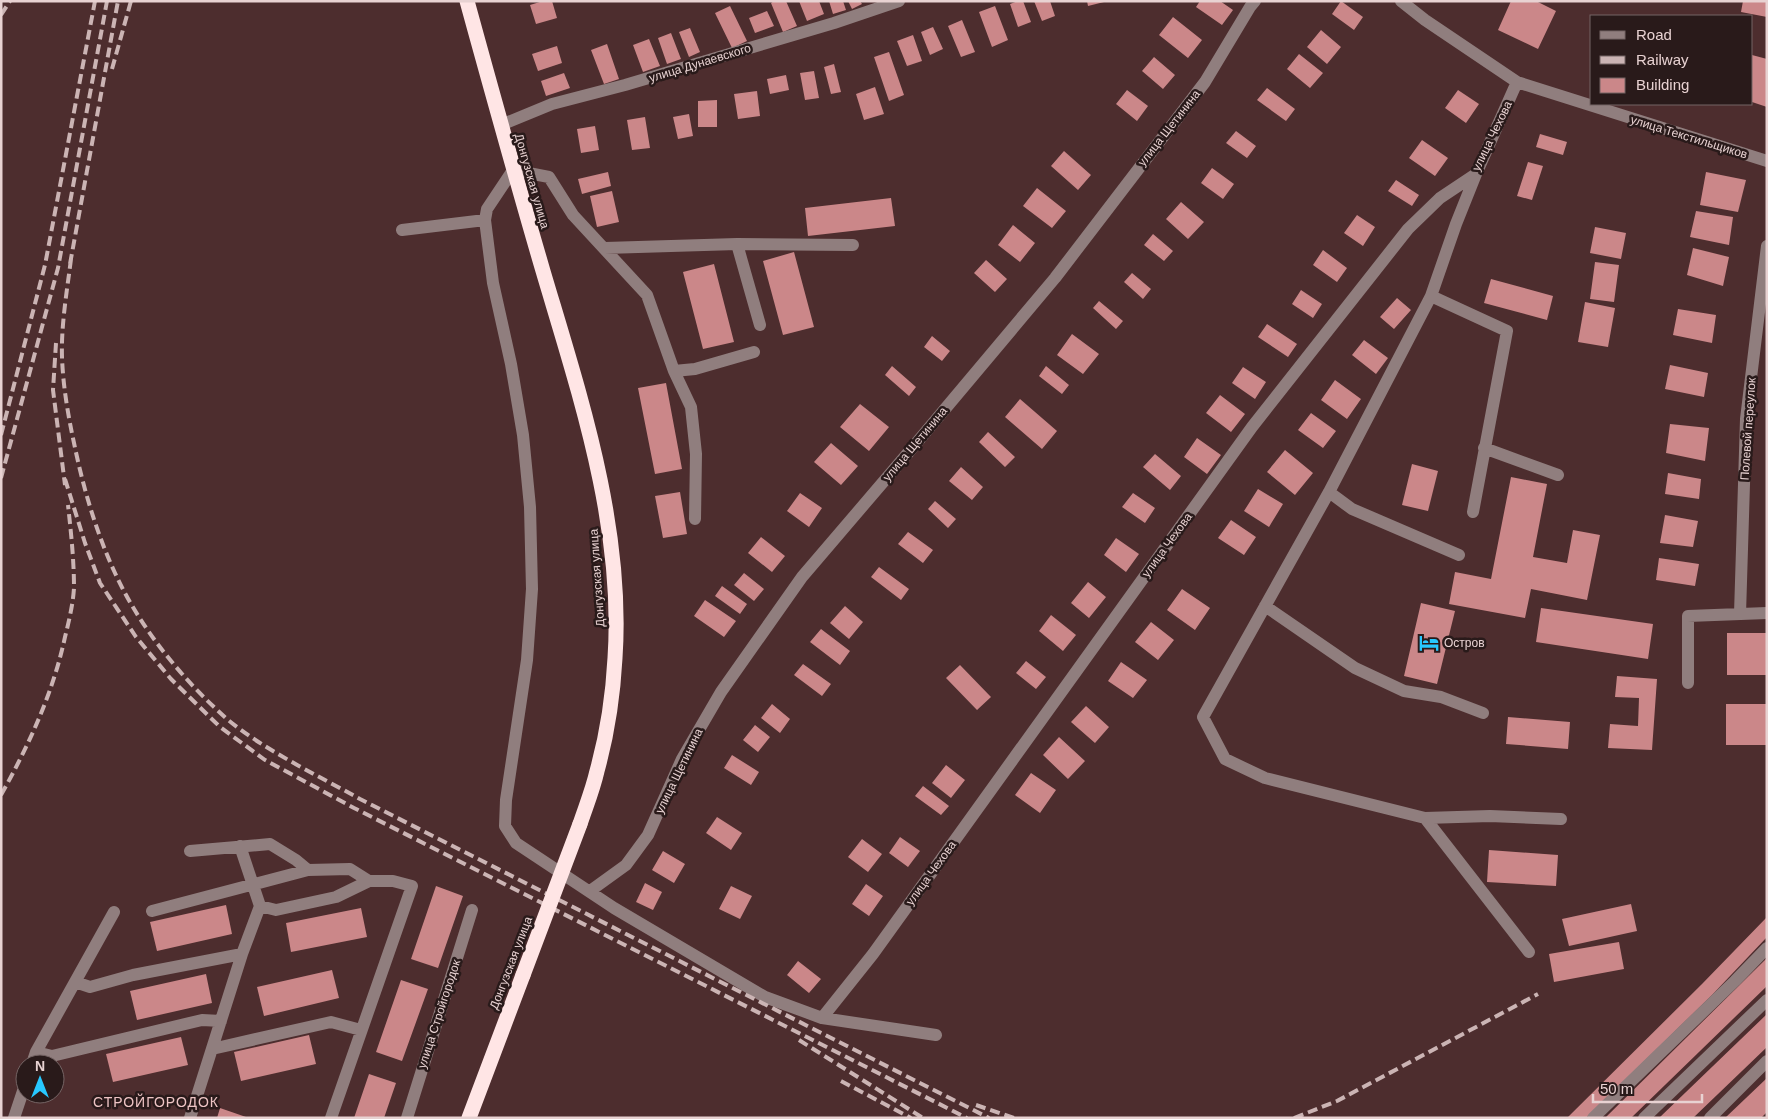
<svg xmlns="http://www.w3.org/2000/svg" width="1768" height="1119" viewBox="0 0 1768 1119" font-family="Arial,sans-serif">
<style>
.building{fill:#cb8789}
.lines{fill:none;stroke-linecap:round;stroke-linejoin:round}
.minor{stroke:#907e7e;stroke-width:12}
.highway{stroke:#ffe5e5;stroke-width:15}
.rail{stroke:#cbb4b4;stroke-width:4;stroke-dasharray:10 5;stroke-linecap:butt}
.highway-bridge{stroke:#ffe5e5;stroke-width:15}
.labels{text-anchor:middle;stroke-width:5;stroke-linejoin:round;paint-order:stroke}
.street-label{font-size:12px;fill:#e8d2d2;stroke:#291a1a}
.poi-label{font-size:12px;fill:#e8d2d2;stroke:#291a1a;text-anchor:start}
.neighbourhood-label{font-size:14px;letter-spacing:1px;fill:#eec4c4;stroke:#291a1a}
</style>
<rect width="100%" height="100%" fill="#4d2d2e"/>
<!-- building -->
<path class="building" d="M 543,1 L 552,1 L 557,18 L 536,24 L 530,5 Z
M 774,1 L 786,1 L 797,26 L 783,32 L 771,3 Z
M 799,1 L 819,1 L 824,14 L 807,21 Z
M 829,1 L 843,1 L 846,10 L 833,14 Z
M 848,1 L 860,1 L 862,4 L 852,9 Z
M 1018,1 L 1023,1 L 1031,22 L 1018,27 L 1010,4 Z
M 1034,1 L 1050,1 L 1055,16 L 1042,21 Z
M 1087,1 L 1104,1 L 1104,2 L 1088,6 Z
M 1200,1 L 1220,1 L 1233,10 L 1222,25 L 1196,7 Z
M 1341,1 L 1363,17 L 1354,30 L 1332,14 Z
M 1511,1 L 1536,1 L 1556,11 L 1538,49 L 1498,30 Z
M 1743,1 L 1767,1 L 1767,17 L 1741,12 Z
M 730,6 L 747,41 L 732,48 L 715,13 Z
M 995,6 L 1008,40 L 992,47 L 979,12 Z
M 767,11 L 774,26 L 755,33 L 749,18 Z
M 1173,17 L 1202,40 L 1188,58 L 1159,35 Z
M 962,20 L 975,52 L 961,57 L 948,26 Z
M 933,27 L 943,49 L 930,55 L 921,32 Z
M 690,28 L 700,52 L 689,57 L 679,32 Z
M 1321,30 L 1341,47 L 1327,64 L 1307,47 Z
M 671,33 L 681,59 L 667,64 L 658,38 Z
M 913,35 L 922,61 L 907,66 L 897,41 Z
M 649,39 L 660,66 L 643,72 L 633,45 Z
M 607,44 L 619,79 L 604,84 L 591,50 Z
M 557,46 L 562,63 L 538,71 L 532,54 Z
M 889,52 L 904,95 L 889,101 L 874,57 Z
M 1299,54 L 1323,73 L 1310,88 L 1287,69 Z
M 1752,55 L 1767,59 L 1767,107 L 1752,102 Z
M 1154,57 L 1175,75 L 1163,89 L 1142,71 Z
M 834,64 L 841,92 L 831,94 L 824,67 Z
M 814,71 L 819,98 L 805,100 L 800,73 Z
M 564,73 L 570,88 L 546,96 L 541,81 Z
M 786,75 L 789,90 L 770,94 L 767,79 Z
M 875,87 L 884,114 L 864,120 L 856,94 Z
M 1267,88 L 1295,109 L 1286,121 L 1257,100 Z
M 1127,90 L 1148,106 L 1137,121 L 1116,104 Z
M 1458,90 L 1479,104 L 1466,123 L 1445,108 Z
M 757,91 L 760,116 L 738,119 L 734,94 Z
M 717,100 L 717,127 L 698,127 L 698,101 Z
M 689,114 L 693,136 L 678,139 L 673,117 Z
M 645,117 L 650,148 L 632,150 L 627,120 Z
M 595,126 L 599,150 L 581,153 L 577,129 Z
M 1236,131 L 1256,146 L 1247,158 L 1226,143 Z
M 1540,134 L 1567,142 L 1563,155 L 1536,147 Z
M 1422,140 L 1448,158 L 1435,176 L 1409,158 Z
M 1064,151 L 1091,175 L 1078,190 L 1051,166 Z
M 1528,162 L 1543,166 L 1532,200 L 1517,196 Z
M 1212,168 L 1234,184 L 1223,199 L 1201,183 Z
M 608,172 L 611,186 L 582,194 L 578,179 Z
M 1706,172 L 1746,180 L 1738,212 L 1700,205 Z
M 1396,180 L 1419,195 L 1412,206 L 1388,191 Z
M 1037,188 L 1066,211 L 1052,228 L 1023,206 Z
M 612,191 L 619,222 L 597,227 L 590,196 Z
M 891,198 L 895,226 L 808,236 L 805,208 Z
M 1181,202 L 1204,222 L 1188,239 L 1166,219 Z
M 1696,211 L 1733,217 L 1729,245 L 1690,237 Z
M 1357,215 L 1375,227 L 1363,246 L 1344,233 Z
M 1013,225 L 1035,243 L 1020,262 L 998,245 Z
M 1595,227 L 1626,233 L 1621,259 L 1590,253 Z
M 1153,234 L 1173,251 L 1164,261 L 1144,245 Z
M 1693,248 L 1729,257 L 1723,286 L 1687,275 Z
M 1323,250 L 1347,268 L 1337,282 L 1313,265 Z
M 794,252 L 814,327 L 783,335 L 763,261 Z
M 986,260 L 1007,279 L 995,292 L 974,273 Z
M 1595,262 L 1619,265 L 1614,302 L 1590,299 Z
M 714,264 L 734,342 L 703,349 L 683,272 Z
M 1132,273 L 1151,289 L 1143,299 L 1124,282 Z
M 1491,279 L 1553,296 L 1547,320 L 1484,303 Z
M 1301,290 L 1322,304 L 1313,318 L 1292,304 Z
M 1397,298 L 1411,310 L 1394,329 L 1380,317 Z
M 1099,301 L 1123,321 L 1116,329 L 1093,308 Z
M 1585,302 L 1615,308 L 1608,347 L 1578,342 Z
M 1678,309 L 1716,315 L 1712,343 L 1673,335 Z
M 1267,324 L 1297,344 L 1288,357 L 1258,337 Z
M 1072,334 L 1099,354 L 1083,374 L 1057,355 Z
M 932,336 L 950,351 L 942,361 L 924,347 Z
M 1364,340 L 1388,358 L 1376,374 L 1352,355 Z
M 1670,365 L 1708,373 L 1704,397 L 1665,389 Z
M 892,366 L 916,387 L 909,396 L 885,375 Z
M 1046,366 L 1069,385 L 1062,394 L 1039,376 Z
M 1243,367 L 1266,382 L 1255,399 L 1232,383 Z
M 1335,380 L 1361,399 L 1347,419 L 1321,400 Z
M 666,383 L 682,469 L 655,474 L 638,388 Z
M 1220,395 L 1245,414 L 1231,432 L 1206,413 Z
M 1020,399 L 1057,431 L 1042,449 L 1005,417 Z
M 860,404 L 889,427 L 869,451 L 840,427 Z
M 1311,413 L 1336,431 L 1323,448 L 1298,430 Z
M 1670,424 L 1709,428 L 1705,461 L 1666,453 Z
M 988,432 L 1015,457 L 1005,467 L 979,442 Z
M 1197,438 L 1221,455 L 1207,474 L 1184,457 Z
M 831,443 L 858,466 L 841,485 L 814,462 Z
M 1285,450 L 1313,473 L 1295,495 L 1267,472 Z
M 1155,454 L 1181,476 L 1170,490 L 1143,467 Z
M 1412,464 L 1438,471 L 1428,511 L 1402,505 Z
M 961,467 L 983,487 L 972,500 L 949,481 Z
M 1668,473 L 1701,479 L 1699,499 L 1665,494 Z
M 1511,477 L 1547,484 L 1533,557 L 1567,563 L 1573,530 L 1600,535 L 1587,600 L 1531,589 L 1525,618 L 1449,604 L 1455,572 L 1491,579 Z
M 1258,489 L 1283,504 L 1269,527 L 1244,511 Z
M 680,492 L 687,534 L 663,538 L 655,496 Z
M 800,493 L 822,508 L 809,527 L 787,511 Z
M 1133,493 L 1155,508 L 1145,523 L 1122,507 Z
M 935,501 L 956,519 L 948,528 L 928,509 Z
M 1665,515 L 1698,521 L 1693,547 L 1660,543 Z
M 1231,520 L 1256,537 L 1244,555 L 1218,538 Z
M 908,532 L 933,550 L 923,563 L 898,544 Z
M 761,537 L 785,556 L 772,572 L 748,553 Z
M 1116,538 L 1139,554 L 1126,572 L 1104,555 Z
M 1659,558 L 1699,564 L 1695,586 L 1656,580 Z
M 879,567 L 909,589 L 901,600 L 871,577 Z
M 744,573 L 764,589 L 754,601 L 734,585 Z
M 1088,582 L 1106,597 L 1089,618 L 1071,603 Z
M 722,586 L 747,604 L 740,614 L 715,596 Z
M 1182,589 L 1210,608 L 1195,630 L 1167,610 Z
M 705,600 L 736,621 L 724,637 L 694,616 Z
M 1421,603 L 1455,611 L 1437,684 L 1404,676 Z
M 845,606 L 863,622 L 849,639 L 830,623 Z
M 1541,608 L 1653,624 L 1648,659 L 1536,642 Z
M 1051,615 L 1076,635 L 1063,651 L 1039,631 Z
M 1151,622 L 1174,640 L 1158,660 L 1135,642 Z
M 821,629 L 850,651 L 840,665 L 810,642 Z
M 1727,633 L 1766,633 L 1766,675 L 1727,675 Z
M 1026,661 L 1046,677 L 1036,689 L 1016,673 Z
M 1121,662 L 1147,680 L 1133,698 L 1108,681 Z
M 803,664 L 831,684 L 822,696 L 794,675 Z
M 960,665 L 991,697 L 977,710 L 946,678 Z
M 1617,676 L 1657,679 L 1652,750 L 1608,748 L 1610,724 L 1638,726 L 1639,698 L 1615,697 Z
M 772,704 L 790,719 L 780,733 L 761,718 Z
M 1726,704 L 1766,704 L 1766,745 L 1726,745 Z
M 1086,706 L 1109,727 L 1095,743 L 1071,722 Z
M 1508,717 L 1570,722 L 1568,749 L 1506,744 Z
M 755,725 L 770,737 L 758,752 L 743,740 Z
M 1059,737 L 1085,761 L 1068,779 L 1043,755 Z
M 732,755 L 759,772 L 751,785 L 724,768 Z
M 946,765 L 965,780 L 951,798 L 932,783 Z
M 1031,773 L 1056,790 L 1040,813 L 1015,795 Z
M 923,786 L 949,806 L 941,815 L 915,796 Z
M 717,817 L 742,833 L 731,850 L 706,833 Z
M 900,837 L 920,851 L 908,867 L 889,853 Z
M 862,839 L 882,854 L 868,872 L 848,857 Z
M 1489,850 L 1558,855 L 1556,886 L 1487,882 Z
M 663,851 L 685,864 L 674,883 L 652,870 Z
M 645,883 L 662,892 L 653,910 L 636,902 Z
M 866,884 L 883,896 L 869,916 L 852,904 Z
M 436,886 L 463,896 L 438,968 L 411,959 Z
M 731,886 L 752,896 L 740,919 L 719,909 Z
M 1631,904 L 1637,931 L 1569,946 L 1562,919 Z
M 226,905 L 232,934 L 157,951 L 150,922 Z
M 361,908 L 367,937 L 291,952 L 286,923 Z
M 1767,917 L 1767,937 L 1712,995 L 1586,1118 L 1567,1118 L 1702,984 Z
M 1619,942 L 1624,969 L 1554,982 L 1549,954 Z
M 1767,958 L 1767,986 L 1631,1118 L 1605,1118 Z
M 798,961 L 821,979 L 809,993 L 787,975 Z
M 332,970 L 339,998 L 264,1016 L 257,987 Z
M 206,974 L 212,1003 L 137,1020 L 130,991 Z
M 401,980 L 428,989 L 402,1061 L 376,1052 Z
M 1767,1014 L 1767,1047 L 1693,1118 L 1659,1118 Z
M 309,1035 L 316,1064 L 241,1081 L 234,1052 Z
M 181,1037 L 188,1065 L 113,1082 L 106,1054 Z
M 369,1074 L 396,1083 L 384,1118 L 354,1118 Z
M 1767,1078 L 1767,1112 L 1761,1118 L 1725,1118 Z
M 220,1108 L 246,1117 L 246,1118 L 217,1118 Z"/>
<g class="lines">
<!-- minor -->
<path class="minor" d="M 1401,1 L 1425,20 L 1517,82 L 1767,161
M 501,125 L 552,104 L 625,85 L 834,23 L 899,1
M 1476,174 L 1456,224 L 1431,296 L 1329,492 L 1203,717 L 1225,759 L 1265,778 L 1425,818 L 1490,816 L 1561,819
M 402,230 L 485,220
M 737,244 L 760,325
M 605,248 L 737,244 L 853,245
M 1431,296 L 1507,331 L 1473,512
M 754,352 L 695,369 L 674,371 L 647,295 L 573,215 L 549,177 L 513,170 L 487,209 L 485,220 L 493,283 L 511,364 L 523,435 L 530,507 L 532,589 L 527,660 L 506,800 L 505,826 L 516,843 L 614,908 L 765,997 L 822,1018 L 936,1035
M 674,371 L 691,407 L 696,454 L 695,519
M 1484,448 L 1558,475
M 1329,492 L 1352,509 L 1459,555
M 1265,606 L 1355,668 L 1404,691 L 1441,697 L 1483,713
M 1740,614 L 1746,419 L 1767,246
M 1688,683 L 1688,616 L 1767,613
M 1425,818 L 1529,952
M 190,851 L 270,844 L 296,860 L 308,870 L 350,869 L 369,881 L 393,881 L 412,886 L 331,1118
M 590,891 L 626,865 L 648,835 L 682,759 L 721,692 L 802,577 L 908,453 L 1055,278 L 1205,82 L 1250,7 L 1255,1
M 260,906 L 276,910 L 336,897 L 369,881
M 152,911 L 308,870
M 75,982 L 90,987 L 133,975 L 242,954
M 822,1018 L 873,954 L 1252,427 L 1408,229 L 1440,198 L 1476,174 L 1517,82
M 212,1049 L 331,1022 L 361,1030
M 36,1052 L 52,1056 L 202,1020 L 221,1021
M 32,1064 L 36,1052 L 114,912
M 14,1118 L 25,1085
M 190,1118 L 242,954 L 260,906 L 240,846
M 407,1118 L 472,910
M 1593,1118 L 1735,981 L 1767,948
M 1644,1118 L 1767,1000
M 1710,1118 L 1767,1061"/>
<!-- highway -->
<path class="highway" d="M 467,1 C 492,92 517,182 543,271 C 580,396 624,526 615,658 C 613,696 607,735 597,771 C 593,789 586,806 580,824
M 469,1118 L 523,975"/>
<!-- rail -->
<path class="rail" d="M 1,15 L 10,1
M 112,69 L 131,1
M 71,259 C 67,291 61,325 62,357 C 63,386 68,415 74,443 C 83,487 96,532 115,573 C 140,628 182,679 227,719 C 264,750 317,775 360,799 L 989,1118
M 70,264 L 118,1
M 56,343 L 53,390 L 65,485
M 1,435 L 45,265 L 95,1
M 1,478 L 58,268 L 107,1
M 65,479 L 85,543 L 100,583 L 136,637 L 171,679 L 220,727 L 265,760 L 354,808 L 967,1118
M 1,795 C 29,745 53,693 65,637 C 69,621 73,604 74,588 C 74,560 71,532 68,505
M 799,1040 L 923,1118
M 841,1081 L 911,1118
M 976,1105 L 1014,1118
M 1294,1118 L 1337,1101 L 1538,994"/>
<!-- highway-bridge -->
<path class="highway-bridge" d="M 523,975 L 580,824"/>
</g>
<!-- icons -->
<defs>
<symbol id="hotel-bare" viewBox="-9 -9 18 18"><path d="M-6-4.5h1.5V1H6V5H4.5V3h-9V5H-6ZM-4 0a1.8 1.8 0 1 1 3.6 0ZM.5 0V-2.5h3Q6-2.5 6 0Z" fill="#28c8ff" stroke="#291a1a" stroke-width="2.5" paint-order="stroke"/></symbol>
</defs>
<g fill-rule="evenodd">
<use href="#hotel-bare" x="1415" y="629" width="28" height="28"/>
</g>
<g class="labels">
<!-- street labels -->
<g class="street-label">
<text transform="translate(700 63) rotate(-17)" y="4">улица Дунаевского</text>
<text transform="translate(1169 128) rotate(-52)" y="4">улица Щетинина</text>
<text transform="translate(1492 136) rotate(-64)" y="4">улица Чехова</text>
<text transform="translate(1689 137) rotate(17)" y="4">улица Текстильщиков</text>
<text transform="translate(532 181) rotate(74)" y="4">Донгузская улица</text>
<text transform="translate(1748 429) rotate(-86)" y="4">Полевой переулок</text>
<text transform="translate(915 444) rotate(-50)" y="4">улица Щетинина</text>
<text transform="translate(1167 545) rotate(-54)" y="4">улица Чехова</text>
<text transform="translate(597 578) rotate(-94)" y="4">Донгузская улица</text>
<text transform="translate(679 771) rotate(-64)" y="4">улица Щетинина</text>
<text transform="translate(931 873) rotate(-54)" y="4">улица Чехова</text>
<text transform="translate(511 963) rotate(-69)" y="4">Донгузская улица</text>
<text transform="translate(439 1014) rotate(-72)" y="4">улица Стройгородок</text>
</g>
<!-- poi labels -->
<g class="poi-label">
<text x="1444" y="647">Остров</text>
</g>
<!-- neighbourhood labels -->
<g class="neighbourhood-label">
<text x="156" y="1107">СТРОЙГОРОДОК</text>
</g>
</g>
<!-- border -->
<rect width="1768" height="1119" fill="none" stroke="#e8d2d2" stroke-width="5"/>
<!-- legend -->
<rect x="1590" y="15" width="162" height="90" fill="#291a1a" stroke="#756464"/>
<rect x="1600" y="31" width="25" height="8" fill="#907e7e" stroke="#756464"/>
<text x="1636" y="40" font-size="15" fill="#e8d2d2">Road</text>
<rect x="1600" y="56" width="25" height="8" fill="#cbb4b4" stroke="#756464"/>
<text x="1636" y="65" font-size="15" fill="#e8d2d2">Railway</text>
<rect x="1600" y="78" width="25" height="15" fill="#cb8789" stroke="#756464"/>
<text x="1636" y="90" font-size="15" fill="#e8d2d2">Building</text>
<!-- north arrow -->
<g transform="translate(40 1079)"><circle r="24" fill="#291a1a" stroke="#756464"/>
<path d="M0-4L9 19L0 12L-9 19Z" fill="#28c8ff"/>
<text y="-8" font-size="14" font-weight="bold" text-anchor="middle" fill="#e8d2d2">N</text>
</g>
<!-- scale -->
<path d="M1593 1094v8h109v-8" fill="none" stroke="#e8d2d2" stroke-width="2.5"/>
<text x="1600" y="1094" font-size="15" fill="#e8d2d2" stroke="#291a1a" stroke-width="4" paint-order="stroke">50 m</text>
</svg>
